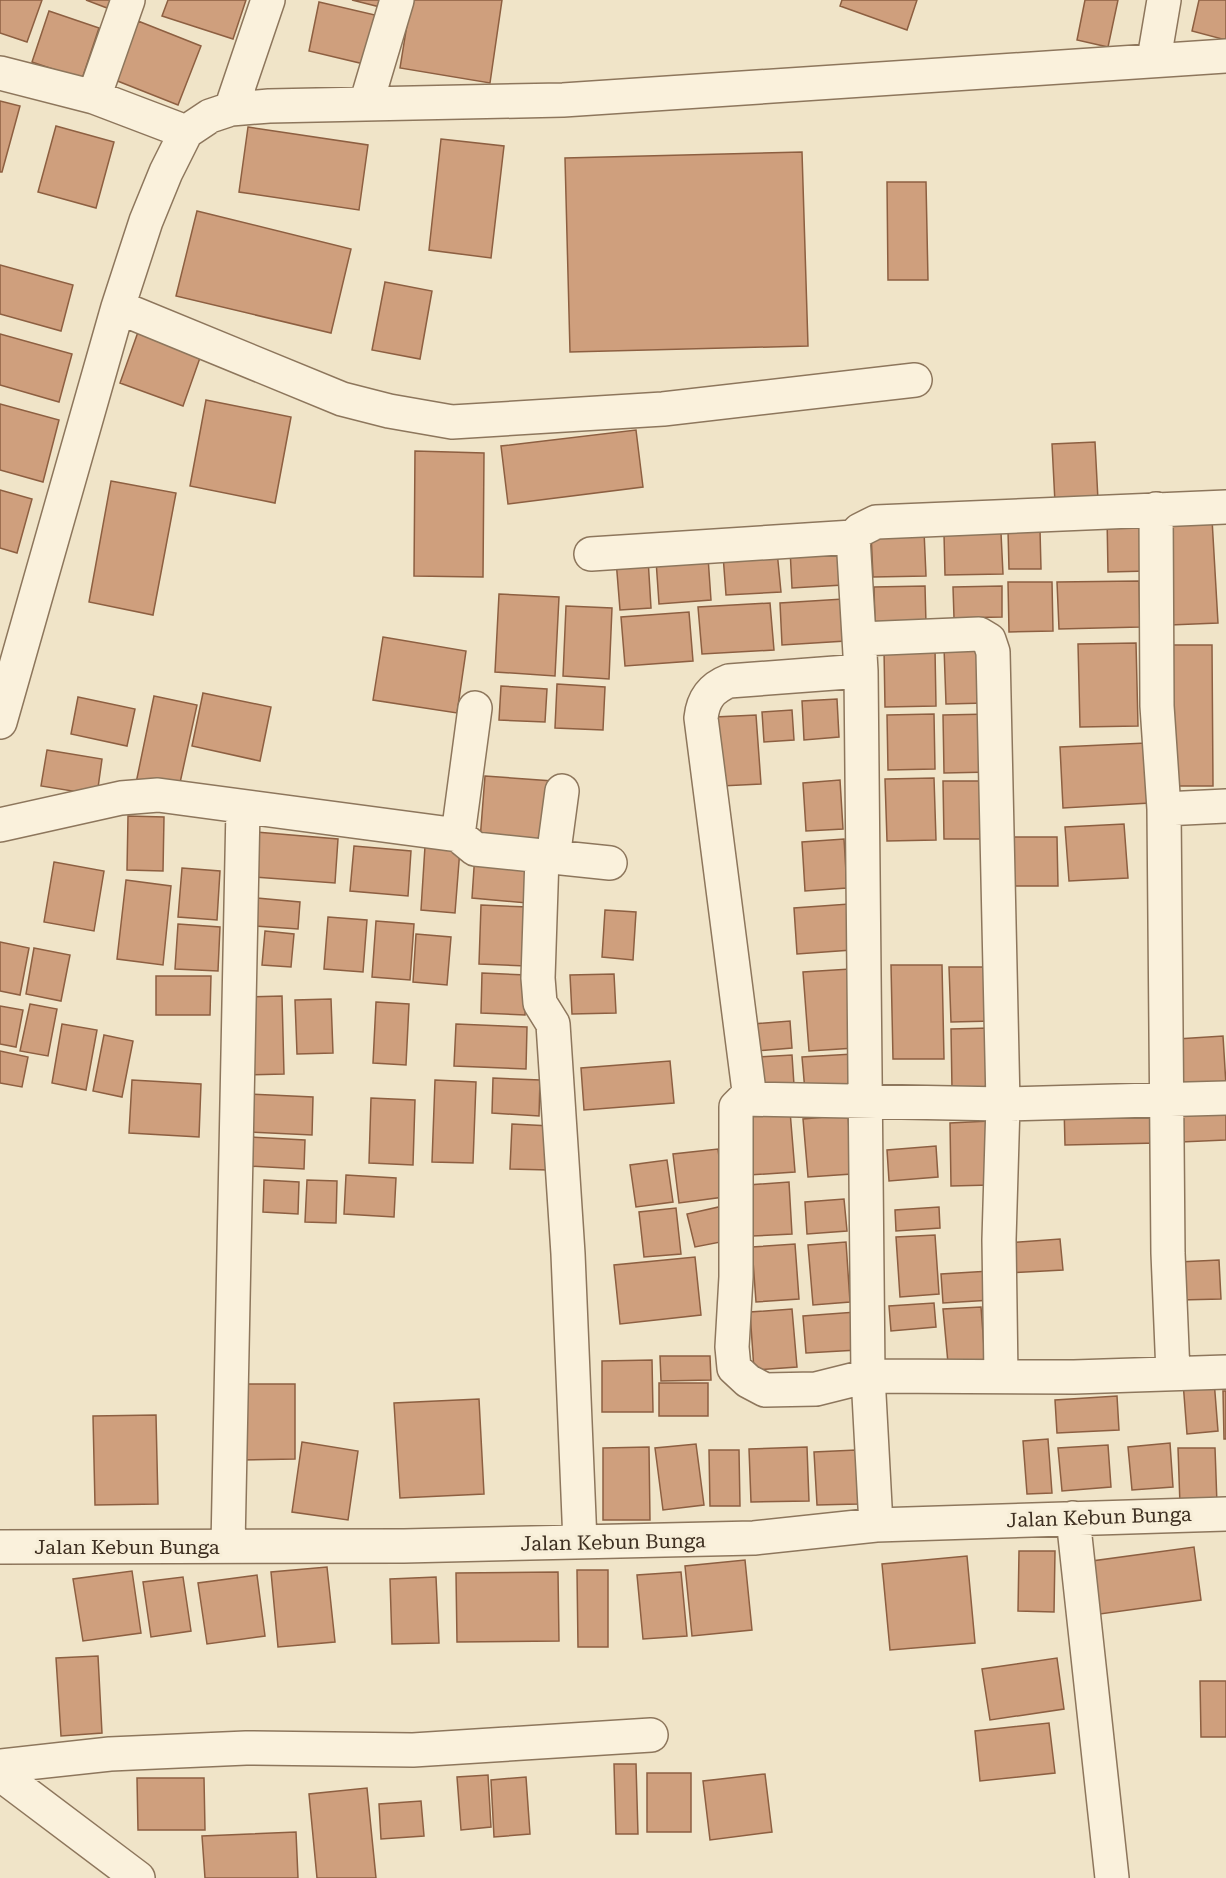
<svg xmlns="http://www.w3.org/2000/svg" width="1226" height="1878" viewBox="0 0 1226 1878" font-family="'Roboto Serif',serif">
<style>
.building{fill:#cf9f7d;stroke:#8d5f41;stroke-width:1.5}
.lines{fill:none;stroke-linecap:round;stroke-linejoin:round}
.minor-casing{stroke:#8d765c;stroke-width:36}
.minor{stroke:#faf1dc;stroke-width:33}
.labels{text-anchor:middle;stroke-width:6;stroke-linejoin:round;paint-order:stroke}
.street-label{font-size:20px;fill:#3d2e20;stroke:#f7eed8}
</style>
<rect width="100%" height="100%" fill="#f0e4c8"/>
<!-- building -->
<path class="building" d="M 0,0 L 42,0 L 27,42 L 0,33 Z
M 86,0 L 111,0 L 107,8 Z
M 168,0 L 246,0 L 233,39 L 162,16 Z
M 352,0 L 386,0 L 384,8 Z
M 411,0 L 502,0 L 490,83 L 400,68 Z
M 842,0 L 917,0 L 907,30 L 840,6 Z
M 1085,0 L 1118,0 L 1108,47 L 1077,40 Z
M 1199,0 L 1226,0 L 1226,40 L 1192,31 Z
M 319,2 L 375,15 L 364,64 L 309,51 Z
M 49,11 L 99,28 L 82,79 L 32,62 Z
M 138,21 L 201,46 L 178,105 L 115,80 Z
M 0,101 L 20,106 L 2,172 L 0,172 Z
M 56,126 L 114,142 L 96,208 L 38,192 Z
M 248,127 L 368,145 L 359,210 L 239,192 Z
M 441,139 L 504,146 L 491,258 L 429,250 Z
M 802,152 L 808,346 L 570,352 L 565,158 Z
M 887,182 L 926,182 L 928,280 L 888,280 Z
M 197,211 L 351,249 L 331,333 L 176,296 Z
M 0,265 L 73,285 L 61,331 L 0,314 Z
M 385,282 L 432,291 L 420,359 L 372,350 Z
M 138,332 L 201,355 L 183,406 L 120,383 Z
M 0,334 L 72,354 L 59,402 L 0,385 Z
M 206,400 L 291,417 L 275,503 L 190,486 Z
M 0,404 L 59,420 L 43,482 L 0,470 Z
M 636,430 L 643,487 L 508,504 L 501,446 Z
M 1095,442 L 1098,500 L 1055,503 L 1052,444 Z
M 415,451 L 484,453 L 483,577 L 414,576 Z
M 111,481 L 176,493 L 153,615 L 89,602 Z
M 0,490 L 32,499 L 17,553 L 0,548 Z
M 1146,516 L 1148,571 L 1108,572 L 1107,517 Z
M 1212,519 L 1218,623 L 1170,625 L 1164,522 Z
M 1040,530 L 1041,569 L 1009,569 L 1008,531 Z
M 924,531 L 926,576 L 873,577 L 871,533 Z
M 1001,533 L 1003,574 L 945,575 L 944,534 Z
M 840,545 L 843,585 L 792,588 L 790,549 Z
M 777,551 L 781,592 L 726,595 L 723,555 Z
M 708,557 L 711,600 L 659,604 L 656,560 Z
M 648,558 L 651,608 L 620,610 L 616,560 Z
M 1139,581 L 1140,627 L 1059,629 L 1057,582 Z
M 1008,582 L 1052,582 L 1053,631 L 1009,632 Z
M 925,586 L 926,624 L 875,625 L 874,587 Z
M 1002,586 L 1002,617 L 954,618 L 953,587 Z
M 499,594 L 559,597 L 555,676 L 495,672 Z
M 843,599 L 846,641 L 782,645 L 780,603 Z
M 770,603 L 774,650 L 702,654 L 698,607 Z
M 566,606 L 612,608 L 609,679 L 563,676 Z
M 689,612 L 693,661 L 625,666 L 621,617 Z
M 383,637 L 466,651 L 457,713 L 373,700 Z
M 1136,643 L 1138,726 L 1080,727 L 1078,644 Z
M 1171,645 L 1212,645 L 1213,786 L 1172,786 Z
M 984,646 L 986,703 L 946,704 L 944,647 Z
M 884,649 L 935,649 L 936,706 L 885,707 Z
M 557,684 L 605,687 L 603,730 L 555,728 Z
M 501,686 L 547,689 L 545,722 L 499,720 Z
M 203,693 L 271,707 L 260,761 L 192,746 Z
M 154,696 L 197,705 L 178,792 L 136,783 Z
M 78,697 L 135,709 L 127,746 L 71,734 Z
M 837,699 L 839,737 L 804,740 L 802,701 Z
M 792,710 L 794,740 L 764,742 L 762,712 Z
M 934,714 L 935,769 L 888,770 L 887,715 Z
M 990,714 L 991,772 L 944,773 L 943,715 Z
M 756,715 L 761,784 L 721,786 L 715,717 Z
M 1146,743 L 1150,803 L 1063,808 L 1060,747 Z
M 47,750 L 102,759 L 97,795 L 41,786 Z
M 485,776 L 553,781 L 548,845 L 480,840 Z
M 934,778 L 936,840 L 887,841 L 885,779 Z
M 840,780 L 843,829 L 806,831 L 803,783 Z
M 943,781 L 991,781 L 992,839 L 944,839 Z
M 128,816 L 164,817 L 163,871 L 127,870 Z
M 1124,824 L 1128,878 L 1069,881 L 1065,827 Z
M 256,832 L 338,839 L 335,883 L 253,877 Z
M 1012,837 L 1057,837 L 1058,886 L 1013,886 Z
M 844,839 L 847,888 L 805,891 L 802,842 Z
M 354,846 L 411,851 L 408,896 L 350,891 Z
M 425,846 L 460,849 L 455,913 L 421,910 Z
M 475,853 L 531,857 L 527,903 L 472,898 Z
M 54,862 L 104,871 L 94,931 L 44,922 Z
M 182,868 L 220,871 L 217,920 L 178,917 Z
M 126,880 L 171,886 L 163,965 L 117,959 Z
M 257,898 L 300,902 L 298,929 L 255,926 Z
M 849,904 L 852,950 L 797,954 L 794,908 Z
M 481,905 L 528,907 L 526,966 L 479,964 Z
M 605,910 L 636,912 L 633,960 L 602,957 Z
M 328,917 L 367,920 L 363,972 L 324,969 Z
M 376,921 L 414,924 L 410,980 L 372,977 Z
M 178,924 L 220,927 L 218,971 L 175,969 Z
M 265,931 L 294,934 L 291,967 L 262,965 Z
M 416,934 L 451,937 L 447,985 L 413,982 Z
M 0,942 L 29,948 L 20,995 L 0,991 Z
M 34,948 L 70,955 L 61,1001 L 26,994 Z
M 891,965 L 942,965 L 944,1059 L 893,1059 Z
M 949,967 L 992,967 L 994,1021 L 951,1022 Z
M 850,969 L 855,1048 L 809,1051 L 803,972 Z
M 482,973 L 527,975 L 525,1015 L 481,1013 Z
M 614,974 L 616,1013 L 572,1014 L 570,975 Z
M 156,976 L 211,976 L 210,1015 L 156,1015 Z
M 282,996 L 284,1074 L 245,1075 L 243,997 Z
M 331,999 L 333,1053 L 297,1054 L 295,1000 Z
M 376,1002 L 409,1004 L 406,1065 L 373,1063 Z
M 30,1004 L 57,1009 L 48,1056 L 20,1051 Z
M 0,1006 L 23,1010 L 16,1047 L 0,1044 Z
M 790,1021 L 792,1048 L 755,1051 L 753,1024 Z
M 62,1024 L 97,1030 L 86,1090 L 52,1083 Z
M 456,1024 L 527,1027 L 526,1069 L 454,1066 Z
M 990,1028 L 991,1088 L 952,1089 L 951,1029 Z
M 104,1035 L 133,1041 L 122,1097 L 93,1091 Z
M 1223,1036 L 1226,1085 L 1180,1087 L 1177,1039 Z
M 0,1051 L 28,1057 L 22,1087 L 0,1083 Z
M 853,1054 L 856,1088 L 805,1091 L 802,1057 Z
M 792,1055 L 794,1085 L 759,1087 L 757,1057 Z
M 670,1061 L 674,1103 L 584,1110 L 581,1068 Z
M 493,1078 L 540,1080 L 539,1116 L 492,1113 Z
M 132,1080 L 201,1084 L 199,1137 L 129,1133 Z
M 435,1080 L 476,1082 L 473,1163 L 432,1162 Z
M 250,1094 L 313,1097 L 312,1135 L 249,1132 Z
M 371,1098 L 415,1100 L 413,1165 L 369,1163 Z
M 1157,1105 L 1158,1143 L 1065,1145 L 1064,1106 Z
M 790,1111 L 795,1172 L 749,1175 L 744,1113 Z
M 1226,1111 L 1226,1140 L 1181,1142 L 1180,1112 Z
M 848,1115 L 852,1174 L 808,1177 L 803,1119 Z
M 990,1121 L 991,1185 L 951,1186 L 950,1123 Z
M 512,1124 L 551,1126 L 549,1170 L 510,1169 Z
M 250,1137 L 305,1140 L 304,1169 L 249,1166 Z
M 936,1146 L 938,1177 L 889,1181 L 887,1150 Z
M 718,1149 L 724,1197 L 679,1203 L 673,1154 Z
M 667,1160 L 673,1202 L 636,1207 L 630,1165 Z
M 346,1175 L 396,1178 L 394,1217 L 344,1214 Z
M 264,1180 L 299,1182 L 298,1214 L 263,1212 Z
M 307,1180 L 337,1181 L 336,1223 L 305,1222 Z
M 789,1182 L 792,1234 L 752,1236 L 748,1185 Z
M 844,1199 L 847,1231 L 807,1234 L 805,1202 Z
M 723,1206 L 731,1240 L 695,1247 L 687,1214 Z
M 939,1207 L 940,1228 L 896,1231 L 895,1210 Z
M 676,1208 L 681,1254 L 644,1257 L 639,1212 Z
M 935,1235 L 939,1294 L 900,1297 L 896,1237 Z
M 1060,1239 L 1063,1270 L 1009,1273 L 1007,1243 Z
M 846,1242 L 850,1302 L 813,1305 L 808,1245 Z
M 795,1244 L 799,1299 L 756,1302 L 752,1247 Z
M 695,1257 L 701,1315 L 620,1324 L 614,1265 Z
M 1219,1260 L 1221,1299 L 1180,1300 L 1178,1262 Z
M 990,1271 L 992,1300 L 943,1303 L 941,1274 Z
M 934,1303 L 936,1327 L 891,1331 L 889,1306 Z
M 981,1307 L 985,1361 L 948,1363 L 943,1309 Z
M 792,1309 L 797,1367 L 754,1370 L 750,1312 Z
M 856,1312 L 858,1350 L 806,1353 L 803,1316 Z
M 660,1356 L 710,1356 L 711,1380 L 661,1381 Z
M 652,1360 L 653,1412 L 602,1412 L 602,1361 Z
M 1214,1380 L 1218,1431 L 1187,1434 L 1183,1382 Z
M 659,1383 L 708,1383 L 708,1416 L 659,1416 Z
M 239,1384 L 295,1384 L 295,1459 L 239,1460 Z
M 1223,1391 L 1226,1391 L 1226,1439 L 1224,1439 Z
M 1117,1396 L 1119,1430 L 1057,1433 L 1055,1400 Z
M 479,1399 L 484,1494 L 400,1498 L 394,1403 Z
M 156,1415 L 158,1504 L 95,1505 L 93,1416 Z
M 1048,1439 L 1052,1493 L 1027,1494 L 1023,1441 Z
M 302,1442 L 358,1451 L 348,1520 L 292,1512 Z
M 1170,1443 L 1173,1487 L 1132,1490 L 1128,1447 Z
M 696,1444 L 704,1505 L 663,1510 L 655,1448 Z
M 1108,1445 L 1111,1487 L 1062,1491 L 1058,1448 Z
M 649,1447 L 650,1520 L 603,1520 L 603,1448 Z
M 807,1447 L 809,1501 L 751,1502 L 749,1449 Z
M 1178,1448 L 1215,1448 L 1217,1504 L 1180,1505 Z
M 709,1450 L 739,1450 L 740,1506 L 710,1506 Z
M 856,1450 L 858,1504 L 817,1505 L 814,1452 Z
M 1194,1547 L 1201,1600 L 1100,1614 L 1092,1561 Z
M 1019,1551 L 1055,1551 L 1054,1612 L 1018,1611 Z
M 967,1556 L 975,1643 L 890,1650 L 882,1564 Z
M 745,1560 L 752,1630 L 692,1636 L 685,1566 Z
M 327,1567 L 335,1642 L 278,1647 L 271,1572 Z
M 577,1570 L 608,1570 L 608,1647 L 578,1647 Z
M 132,1571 L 141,1633 L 83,1641 L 73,1579 Z
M 558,1572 L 559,1641 L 457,1642 L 456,1573 Z
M 681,1572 L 687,1636 L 643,1639 L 637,1575 Z
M 257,1575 L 265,1636 L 207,1644 L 198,1583 Z
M 183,1577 L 191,1631 L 151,1637 L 143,1582 Z
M 436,1577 L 439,1643 L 392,1644 L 390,1579 Z
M 98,1656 L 102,1733 L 61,1736 L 56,1658 Z
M 1057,1658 L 1064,1709 L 990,1720 L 982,1669 Z
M 1200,1681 L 1226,1681 L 1226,1737 L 1201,1737 Z
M 1049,1723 L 1055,1773 L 980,1781 L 975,1731 Z
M 614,1764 L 636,1764 L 638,1834 L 616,1834 Z
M 647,1773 L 691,1773 L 691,1832 L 647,1832 Z
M 765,1774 L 772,1832 L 710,1840 L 703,1781 Z
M 488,1775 L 491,1827 L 461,1830 L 457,1777 Z
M 526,1777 L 530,1834 L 494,1837 L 491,1780 Z
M 137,1778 L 204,1778 L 205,1830 L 138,1830 Z
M 367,1788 L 376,1878 L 317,1878 L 309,1794 Z
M 421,1801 L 424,1836 L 381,1839 L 379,1804 Z
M 296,1832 L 298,1878 L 205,1878 L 202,1836 Z"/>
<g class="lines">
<defs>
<path id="minor" d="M 1154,59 L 1164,0
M 0,73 L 94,97 L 186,132
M 94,97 L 128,0
M 366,104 L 397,0
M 231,109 L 268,0
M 118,307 L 342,399 L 389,411 L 452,422 L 663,409 L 915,380
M 1156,509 L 1157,706 L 1164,809 L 1168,1253 L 1173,1373
M 853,537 L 861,671 L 868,1376 L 876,1525
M 591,554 L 853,537 L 860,530 L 876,522 L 1226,507
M 860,639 L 979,634 L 989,640 L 993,652 L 1003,1104 L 999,1240 L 1001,1376
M 0,722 L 118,307 L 146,221 L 166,172 L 186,132 L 210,116 L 231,109 L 269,106 L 563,100 L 1226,56
M 1164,809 L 1226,806
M 0,825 L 121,798 L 158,795 L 458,835 L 475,849 L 610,863
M 458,835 L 475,708
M 542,857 L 538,978 L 540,1003 L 553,1024 L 568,1254 L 580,1542
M 553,858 L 562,791
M 1226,1098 L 1003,1104 L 744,1099 L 736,1107 L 736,1277 L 732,1347 L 734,1368 L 748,1381 L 765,1390 L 816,1389 L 868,1376 L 1074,1377 L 1226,1372
M 750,1099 L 701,718 C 703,699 711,688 729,681 L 861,671
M 1073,1518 L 1112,1878
M 228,1546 L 243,808
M 0,1547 L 404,1546 L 754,1538 L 876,1525 L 1226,1514
M 0,1766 L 110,1754 L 246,1748 L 413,1750 L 651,1735
M 0,1774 L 138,1878"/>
</defs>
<!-- minor casing -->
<use href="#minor" class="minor-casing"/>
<!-- minor -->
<use href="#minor" class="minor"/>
</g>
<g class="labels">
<!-- street labels -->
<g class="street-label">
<text transform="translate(1099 1517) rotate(-2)" y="7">Jalan Kebun Bunga</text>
<text transform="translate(613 1542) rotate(-1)" y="7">Jalan Kebun Bunga</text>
<text x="127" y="1554">Jalan Kebun Bunga</text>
</g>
</g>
</svg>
